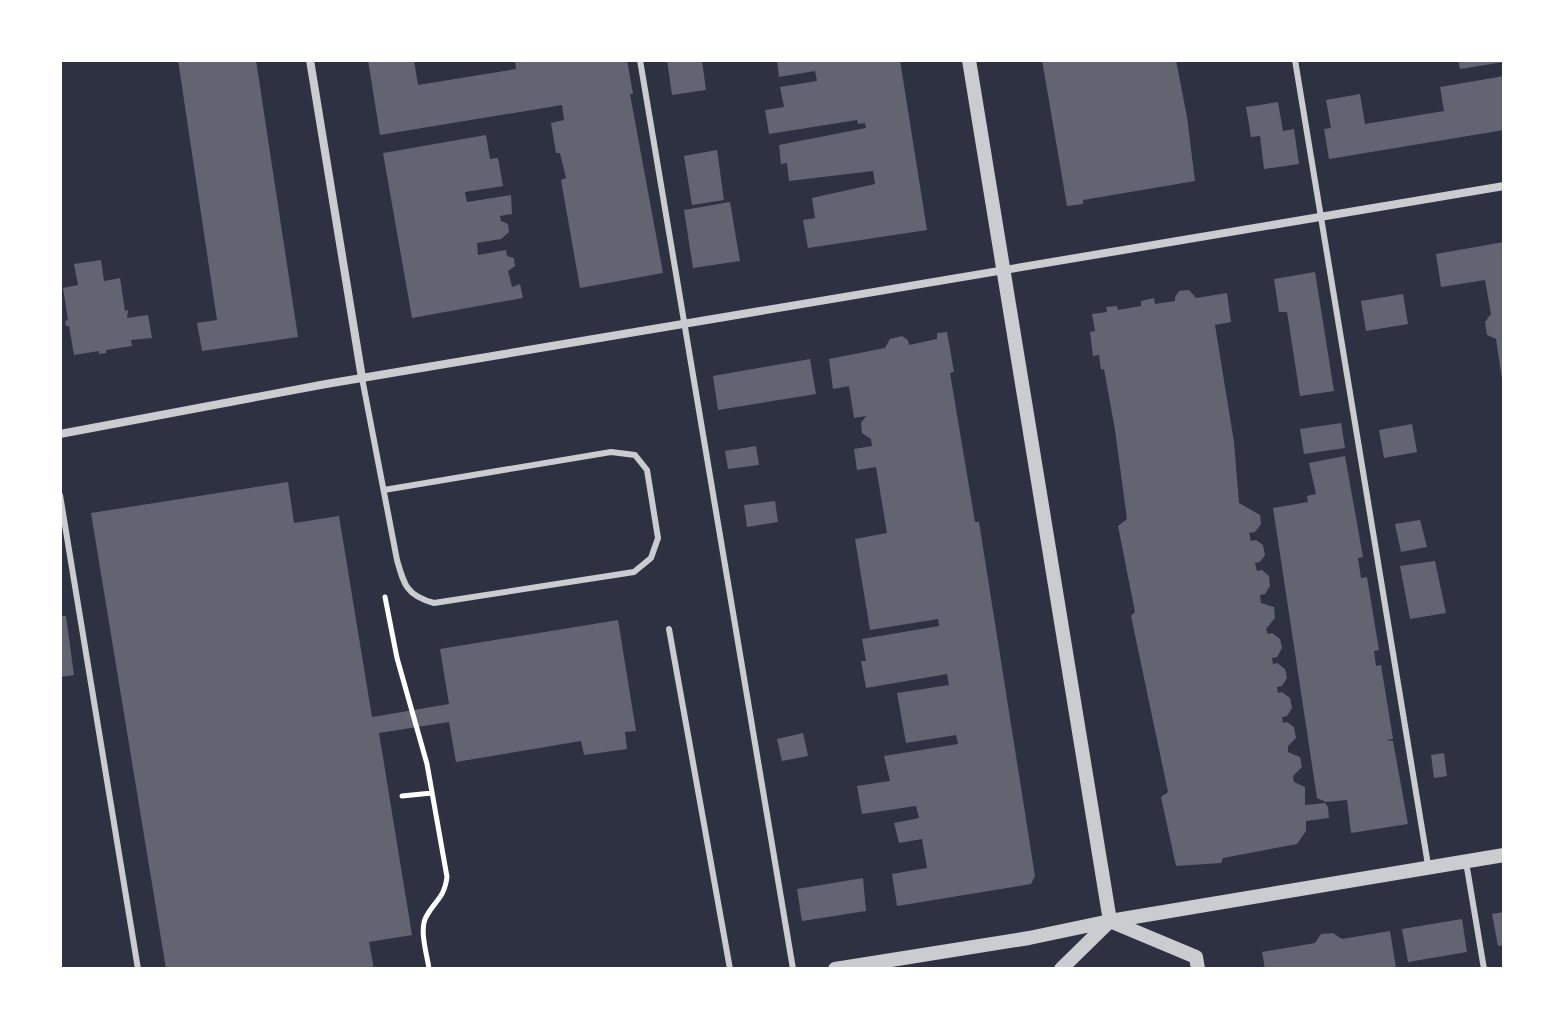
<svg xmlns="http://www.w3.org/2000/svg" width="1564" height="1029" viewBox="0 0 1564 1029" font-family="Jost,sans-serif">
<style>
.building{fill:#626471}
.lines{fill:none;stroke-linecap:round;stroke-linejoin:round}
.path{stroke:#fff;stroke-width:5}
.service{stroke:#caccd0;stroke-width:6}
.minor{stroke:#caccd0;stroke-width:8}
.tertiary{stroke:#caccd0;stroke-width:14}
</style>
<rect width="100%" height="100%" fill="#2d3142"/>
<!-- building -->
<path class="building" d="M 178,60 L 256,60 L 298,337 L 202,351 L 197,323 L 217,320 Z
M 368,60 L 414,60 L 418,85 L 516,69 L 515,60 L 627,60 L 633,94 L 630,94 L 663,273 L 580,288 L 561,180 L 566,178 L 560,153 L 556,153 L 551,123 L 564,120 L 562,105 L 380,135 Z
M 667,60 L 702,60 L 706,90 L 672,95 Z
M 777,60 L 900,60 L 927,230 L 808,248 L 803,220 L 815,218 L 812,198 L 875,184 L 873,171 L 789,181 L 787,163 L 781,164 L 779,145 L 866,128 L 865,123 L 858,124 L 857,120 L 769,134 L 765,110 L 784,107 L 780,87 L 817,81 L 815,71 L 779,77 Z
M 1042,60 L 1176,60 L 1187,117 L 1195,181 L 1083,200 L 1083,204 L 1067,206 Z
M 1458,60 L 1504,60 L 1504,62 L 1460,69 Z
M 1504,76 L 1504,130 L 1329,159 L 1324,129 L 1331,128 L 1326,100 L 1360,94 L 1365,124 L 1444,111 L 1440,87 Z
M 1278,102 L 1283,131 L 1294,129 L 1299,164 L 1264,169 L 1260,136 L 1251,137 L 1246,107 Z
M 486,135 L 490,159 L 498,158 L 503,186 L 465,192 L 467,202 L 511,195 L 512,214 L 500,216 L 501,221 L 508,224 L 509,232 L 501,239 L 477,243 L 478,255 L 506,250 L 507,256 L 514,258 L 515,266 L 508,271 L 512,287 L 520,284 L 523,298 L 412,318 L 383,153 Z
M 717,150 L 724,200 L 692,205 L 684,156 Z
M 730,202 L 740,261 L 693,268 L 684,210 Z
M 1504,242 L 1504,379 L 1502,379 L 1496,339 L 1487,335 L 1485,322 L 1491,314 L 1485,280 L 1441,287 L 1436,254 Z
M 101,260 L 104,281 L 120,278 L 125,311 L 128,310 L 127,318 L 148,315 L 152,338 L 131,340 L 132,346 L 106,350 L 106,353 L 99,354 L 99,351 L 74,355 L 69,326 L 66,326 L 65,321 L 68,320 L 63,288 L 78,285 L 74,264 Z
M 1315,272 L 1334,391 L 1300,396 L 1287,312 L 1279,312 L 1274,279 Z
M 1189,290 L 1196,298 L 1227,293 L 1231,322 L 1215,325 L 1234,442 L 1239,503 L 1260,515 L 1261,524 L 1255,532 L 1249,533 L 1251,541 L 1256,540 L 1263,545 L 1265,555 L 1260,562 L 1255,563 L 1257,571 L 1262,570 L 1269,576 L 1270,586 L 1265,594 L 1260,595 L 1261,603 L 1274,607 L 1275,618 L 1266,629 L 1268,634 L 1272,633 L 1280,639 L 1282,648 L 1277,657 L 1272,658 L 1273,664 L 1277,663 L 1285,669 L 1287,678 L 1282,686 L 1277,687 L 1278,693 L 1282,692 L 1290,698 L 1292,708 L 1287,716 L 1282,717 L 1283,723 L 1287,722 L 1294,727 L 1296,738 L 1288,746 L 1288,752 L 1300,757 L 1302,767 L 1293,776 L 1294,782 L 1305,787 L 1305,805 L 1325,803 L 1328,807 L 1329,818 L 1306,821 L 1306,831 L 1297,844 L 1223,858 L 1221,863 L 1176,866 L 1161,797 L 1168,792 L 1131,616 L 1135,612 L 1118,526 L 1127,519 L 1115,430 L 1104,369 L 1101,370 L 1099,355 L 1093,356 L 1090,332 L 1095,331 L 1092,314 L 1107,312 L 1106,307 L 1117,306 L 1118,310 L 1141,306 L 1141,301 L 1154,298 L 1155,304 L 1175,301 L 1175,297 L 1179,291 Z
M 1403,294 L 1408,324 L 1366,331 L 1361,301 Z
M 947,332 L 954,372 L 950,373 L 975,522 L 979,522 L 1035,876 L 1031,884 L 897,906 L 892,874 L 927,868 L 922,839 L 899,843 L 894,823 L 919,818 L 916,806 L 862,814 L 857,786 L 890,781 L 884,756 L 958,744 L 956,735 L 906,743 L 897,693 L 949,685 L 947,674 L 866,688 L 861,661 L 866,661 L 862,639 L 939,626 L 938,619 L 870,630 L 855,539 L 887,533 L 876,467 L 857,470 L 854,449 L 872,446 L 871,439 L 862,433 L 861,423 L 866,416 L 854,418 L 849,386 L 833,389 L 829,359 L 885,348 L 890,339 L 902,336 L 908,340 L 909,345 L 937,339 L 937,333 Z
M 810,359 L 816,394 L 718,410 L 713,376 Z
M 1341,423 L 1345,448 L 1304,454 L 1300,429 Z
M 1412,424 L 1417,452 L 1384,458 L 1379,430 Z
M 756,446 L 759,465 L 728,469 L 725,451 Z
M 1345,456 L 1363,557 L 1358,558 L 1361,578 L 1367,577 L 1379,650 L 1374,651 L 1376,666 L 1381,665 L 1393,739 L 1386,740 L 1393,741 L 1408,824 L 1351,833 L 1347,800 L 1326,802 L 1317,798 L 1273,508 L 1308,502 L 1307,496 L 1316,494 L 1309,463 Z
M 288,482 L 294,523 L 339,516 L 372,717 L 449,704 L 440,649 L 618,620 L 636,731 L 625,732 L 627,749 L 584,755 L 581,741 L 456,762 L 449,722 L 379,733 L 412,935 L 369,942 L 374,969 L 166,969 L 91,513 Z
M 775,501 L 778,522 L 747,527 L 744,505 Z
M 1420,520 L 1427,547 L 1401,552 L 1395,524 Z
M 1435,561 L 1446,613 L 1410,619 L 1400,566 Z
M 60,616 L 66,616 L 74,675 L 60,677 Z
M 803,733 L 808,756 L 782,761 L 777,739 Z
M 1444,753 L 1447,776 L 1434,778 L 1431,755 Z
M 863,878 L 866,911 L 802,921 L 797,889 Z
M 1504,912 L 1504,945 L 1498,946 L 1492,914 Z
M 1462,919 L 1467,952 L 1408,962 L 1402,929 Z
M 1390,931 L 1396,968 L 1265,969 L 1262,952 L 1315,943 L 1321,934 L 1333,933 L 1342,939 Z"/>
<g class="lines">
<!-- path -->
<path class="path" d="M 385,597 L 397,658 L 427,764 L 447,877 C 444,899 435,900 426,917 C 419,930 427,954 429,969
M 402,796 L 432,793"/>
<!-- service -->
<path class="service" d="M 640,60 L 793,969
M 1295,60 L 1428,865
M 362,378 L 397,560 C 404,585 407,596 434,603 L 634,572 L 651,558 L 658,538 L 647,470 L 635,455 L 611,452 L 384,490
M 60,495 L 138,969
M 669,629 L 730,969
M 1466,862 L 1484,969"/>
<!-- minor -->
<path class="minor" d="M 310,60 L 362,378
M 60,434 L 326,384 L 1504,186"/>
<!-- tertiary -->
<path class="tertiary" d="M 969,60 L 1110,921
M 1110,921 L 1196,957 L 1198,969
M 835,969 L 1029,938 L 1110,921 L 1504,855
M 1061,969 L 1110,921"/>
</g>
<!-- border -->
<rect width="1564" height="1029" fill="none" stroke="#ffffff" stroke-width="124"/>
</svg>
